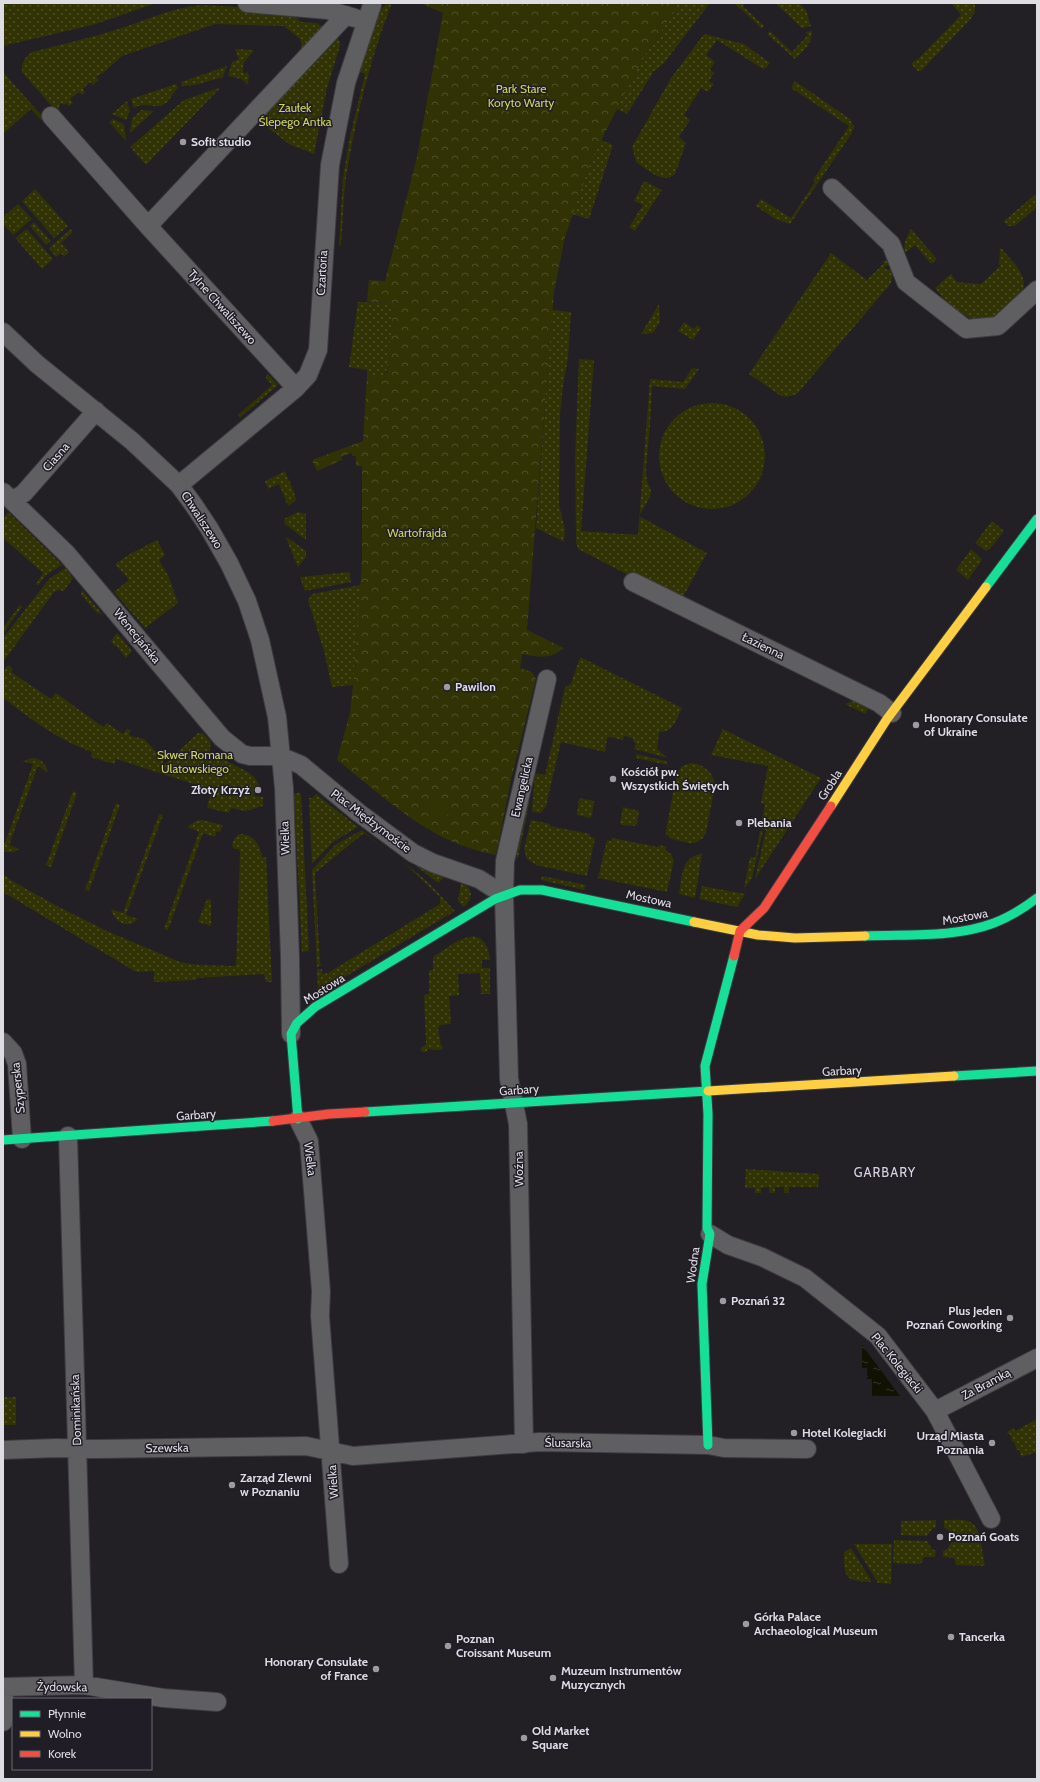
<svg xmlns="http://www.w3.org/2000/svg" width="1040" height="1782" viewBox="0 0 1040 1782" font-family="Cabin,sans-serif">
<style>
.grass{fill:url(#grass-dots)}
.park{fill:url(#park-crowns)}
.pitch{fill:#313305}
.water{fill:url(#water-ripples)}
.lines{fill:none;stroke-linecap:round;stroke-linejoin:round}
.street-casing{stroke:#3d3b41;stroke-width:20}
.fast-casing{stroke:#3d3b41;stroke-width:11}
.slow-casing{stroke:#3d3b41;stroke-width:11}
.jam-casing{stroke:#3d3b41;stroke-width:11}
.street{stroke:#5f5e61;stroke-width:18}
.fast{stroke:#16e098;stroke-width:9}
.slow{stroke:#ffcf43;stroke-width:9}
.jam{stroke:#f24e42;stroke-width:9}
.poi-dot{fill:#9d9aa1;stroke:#211d27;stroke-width:1.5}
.labels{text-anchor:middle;stroke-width:3;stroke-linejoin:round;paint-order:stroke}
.park-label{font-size:12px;fill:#ced755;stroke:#211d27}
.poi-label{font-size:12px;font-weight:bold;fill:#dfdde4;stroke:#211d27;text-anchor:start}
.street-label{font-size:12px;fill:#dfdde4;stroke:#211d27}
.neighbourhood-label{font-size:13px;letter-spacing:1px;fill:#d8d3e1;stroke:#211d27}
</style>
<defs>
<pattern id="grass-dots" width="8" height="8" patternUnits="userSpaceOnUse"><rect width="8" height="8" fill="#313305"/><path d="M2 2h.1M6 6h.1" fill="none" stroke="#4e5029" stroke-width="1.8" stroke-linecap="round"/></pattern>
<pattern id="park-crowns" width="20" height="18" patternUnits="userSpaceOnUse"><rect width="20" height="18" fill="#313305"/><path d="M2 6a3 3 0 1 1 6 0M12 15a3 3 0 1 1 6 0" fill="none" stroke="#4e5029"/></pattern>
<pattern id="water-ripples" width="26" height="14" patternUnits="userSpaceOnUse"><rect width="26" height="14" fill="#121203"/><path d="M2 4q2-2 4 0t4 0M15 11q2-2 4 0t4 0" fill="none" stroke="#343428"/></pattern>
</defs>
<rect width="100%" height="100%" fill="#221f25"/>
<!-- grass -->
<path class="grass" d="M 3,3 L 156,3 L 96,24 L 3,46 Z
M 387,3 L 392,3 C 371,56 355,121 346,178 C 343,200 343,223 341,245 L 340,246 L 339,245 L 343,178 L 349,141 L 365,74 L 360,72 L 380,10 Z
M 676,3 L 710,3 L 664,63 L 654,71 L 627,114 L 617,109 L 642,60 L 675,10 Z
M 737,3 L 745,3 L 743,6 L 764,26 L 762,29 L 743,11 L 735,5 Z
M 775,3 L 799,3 L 806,10 L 811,26 L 802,28 Z
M 951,3 L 975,3 L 975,11 L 971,19 L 921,71 L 918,71 L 911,64 L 916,59 L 917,60 L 961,15 Z
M 202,5 L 240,7 L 295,14 L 296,17 L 301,22 L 317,23 L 323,27 L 299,51 L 302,46 L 300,39 L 284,26 L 215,24 L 122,56 L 103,73 L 96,77 L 99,80 L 93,85 L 90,82 L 83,89 L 85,92 L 82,95 L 79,92 L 70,99 L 73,103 L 69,106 L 66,103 L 64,105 L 61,103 L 59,107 L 60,116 L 22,72 C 21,63 25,57 32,52 C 63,44 93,37 122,28 C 149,19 174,7 202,5 Z
M 770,31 L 792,52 L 808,35 L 805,32 L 812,31 C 813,43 803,51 795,59 L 767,34 Z
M 704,34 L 744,44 L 770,63 L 766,68 L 763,69 L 717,40 L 706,55 L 715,62 L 710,70 L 714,73 L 709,81 L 714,84 L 708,92 L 701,88 L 684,115 L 690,120 L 679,137 L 686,143 L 675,174 C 664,185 646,169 636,162 L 632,147 L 671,78 Z
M 337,37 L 340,42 L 340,46 L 327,88 L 314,154 L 289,144 L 255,118 Z
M 235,49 L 252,50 L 254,51 C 247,59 240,63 244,74 L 247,72 L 249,75 L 248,85 L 241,79 L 228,76 L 232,62 L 239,59 Z
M 227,66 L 223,77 L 195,85 L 182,86 L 181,82 Z
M 3,72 L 43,117 L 41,120 L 31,109 L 4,133 Z
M 795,81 L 850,119 L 854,127 L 852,133 L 790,224 L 775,219 L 756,206 L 761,199 L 791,218 L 815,182 L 813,180 L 849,126 L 791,88 Z
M 176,84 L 178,88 C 172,93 170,102 163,105 C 153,109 146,101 134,108 L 131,99 Z
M 221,87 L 146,165 L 130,147 L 184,100 Z
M 127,101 L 130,111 L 126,120 L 112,114 Z
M 141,110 L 154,111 L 130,133 L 132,119 Z
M 113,119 L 124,124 L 126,141 L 109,122 Z
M 601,140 L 613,145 L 589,219 L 572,214 L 592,158 Z
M 644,181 L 662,190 L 635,231 L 629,227 L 643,205 L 634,201 Z
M 35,189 L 68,226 L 54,238 L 22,201 Z
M 1037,193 L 1037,207 L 1015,226 L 1008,226 L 1004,221 Z
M 18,204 L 32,219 L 13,235 L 3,224 L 3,217 Z
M 34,222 L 51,241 L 46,245 L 30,226 Z
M 27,229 L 53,259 L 42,269 L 15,238 Z
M 71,229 L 73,232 L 61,243 L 69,252 L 64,257 L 61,253 L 56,257 L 49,248 Z
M 911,229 L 937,259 L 931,264 L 915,245 L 905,253 C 903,243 906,238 911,229 Z
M 1000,248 L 1002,249 C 1011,260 1028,275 1023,290 L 992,319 L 976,322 L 949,305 L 935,288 L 951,274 L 957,282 L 981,284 L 1001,265 L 999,265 Z
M 831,253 L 867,280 L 884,263 L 882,261 L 892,260 L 894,264 L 885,266 L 885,269 L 894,270 L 891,283 L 887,288 L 797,394 L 787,397 L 781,396 L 749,374 Z
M 358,302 L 394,303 C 393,317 392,367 384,375 L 367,375 L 367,370 L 349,367 Z
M 659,304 L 660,322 L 653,333 L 641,334 Z
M 552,310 L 571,312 L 568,358 L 563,385 L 560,415 L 559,504 L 565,530 L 564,542 L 536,528 Z
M 684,322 L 694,329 L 697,325 L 701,328 L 693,340 L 678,331 Z
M 579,359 L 594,360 L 581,531 L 638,535 L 650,379 L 683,382 L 692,368 L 699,369 L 685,389 L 652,386 L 650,425 L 646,468 L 647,481 L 651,491 L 650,497 L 639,516 L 707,553 L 683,597 L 634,578 L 578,549 L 576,541 L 575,456 Z
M 267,373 L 278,385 L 240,418 L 238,415 L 272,385 L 266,378 Z
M659 456a53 53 0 1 1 106 0a53 53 0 1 1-106 0Z
M 285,471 L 294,492 L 296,500 L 288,506 L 279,484 L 268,489 L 265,481 Z
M 8,512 L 62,565 L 46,575 L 38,586 L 36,584 L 43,573 L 3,538 L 3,520 Z
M 298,512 L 306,514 L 306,540 L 285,524 L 284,519 Z
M 992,521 L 1004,531 L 990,549 L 986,551 L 975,543 Z
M 285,536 L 306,551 L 306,557 L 298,567 Z
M 157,540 L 165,555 L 159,560 L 168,575 L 178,603 L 145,628 L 114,592 L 129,580 L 115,564 L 130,554 Z
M 971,549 L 979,556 L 982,560 L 968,580 L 956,570 Z
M 65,568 L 73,578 L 64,591 L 58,590 L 54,592 L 3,662 L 3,638 L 49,579 Z
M 349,572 L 351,582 L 305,591 L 300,577 Z
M 361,585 L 353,685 L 332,687 L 324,651 L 308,600 L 312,594 Z
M 83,590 L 83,591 L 102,614 L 97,613 L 82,596 L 81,593 Z
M 20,605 L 22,607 L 4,632 L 3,628 Z
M 117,633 L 132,651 L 126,658 L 116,645 L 115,647 L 111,641 Z
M 580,657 L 682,708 C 676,720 674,732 659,732 L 657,749 L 668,758 L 634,749 L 636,744 L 633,741 L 633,738 L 624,736 L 623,740 L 610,737 L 607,738 L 605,752 L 561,742 L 546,806 L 541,813 L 532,812 L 535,773 L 545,775 L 565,687 L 571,684 Z
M 8,665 L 13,669 L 11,672 L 51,699 L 56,693 L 103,727 L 107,723 L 123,734 L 127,729 L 131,731 L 129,734 L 131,736 L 144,739 L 163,759 L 163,766 L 198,733 L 203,733 L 211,742 C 208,752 213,760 224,759 C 236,768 262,773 259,792 L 255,792 L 254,796 L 263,797 L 263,806 L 245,811 L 231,808 L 229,813 L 208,808 L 207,806 L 212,790 L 116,759 L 114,764 L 91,757 L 92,752 C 56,739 33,720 3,698 L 3,672 Z
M 858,699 L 870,706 L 865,714 L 845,704 Z
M 723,729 L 821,778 L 755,879 L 766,830 L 760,829 L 765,804 L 761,803 L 768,766 L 711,755 Z
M 636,754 L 666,761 L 668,765 L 636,758 Z
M 33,758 C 42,759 46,764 48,773 L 38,766 L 9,845 L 19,849 L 14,852 L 4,852 L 3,843 L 5,843 L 33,764 L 22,761 Z
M 691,763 C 704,764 713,772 715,785 L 706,833 L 703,838 L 695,843 L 689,843 L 672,839 L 666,834 L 666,830 L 677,773 L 682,766 Z
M 531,776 L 529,804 L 518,858 L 516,857 L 517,844 Z
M 73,791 L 77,793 L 51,867 L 46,865 Z
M 294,793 L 301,793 L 309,951 L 302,952 Z
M 316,794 L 358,827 L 333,842 L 312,864 L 309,798 L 312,798 Z
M 579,798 L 594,801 L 592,815 L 590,818 L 577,815 Z
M 116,803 L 120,805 L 89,891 L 85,890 Z
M 623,807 L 639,811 L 637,824 L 634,826 L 622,825 L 620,823 Z
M 159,814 L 163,815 L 126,915 L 138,919 C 128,930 114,922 111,909 L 123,913 Z
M 202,820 L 223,825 L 220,832 L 217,831 L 215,837 L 203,833 L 168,930 L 164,929 L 199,832 L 187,827 L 196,821 Z
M 531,820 L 550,824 L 550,826 L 590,834 L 590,837 L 595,838 L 587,876 L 536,865 L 527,859 L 524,849 Z
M 362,830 L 387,851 L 364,833 L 315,873 L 320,963 L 322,965 L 317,967 L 312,870 L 335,845 Z
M 760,831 L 763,831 L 752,878 L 744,889 L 750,857 L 755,858 Z
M 239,834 C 253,833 260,844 262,857 L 266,857 L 272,982 L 266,982 L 265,977 L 263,974 L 197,978 L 196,980 L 154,982 L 154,971 L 136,972 L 3,892 L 3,874 L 12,881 L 59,907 L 109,932 L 180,962 L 198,965 L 236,966 L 240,853 L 239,849 L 234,849 L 232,846 L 234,839 Z
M 612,838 L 658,847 L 659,845 L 667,847 L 665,850 L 670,853 L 674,860 L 667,892 L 598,878 L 607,840 L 611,841 Z
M 702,854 L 695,898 L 679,894 C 682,877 681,856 702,854 Z
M 409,858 L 446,876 L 438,883 L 411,862 Z
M 401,860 L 429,883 L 455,911 L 318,993 L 317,969 L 322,969 L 322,974 L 328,973 L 440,904 L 440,897 Z
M 542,876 L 586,885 L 584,890 L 541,880 Z
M 461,882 C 473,888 474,898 464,907 L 458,901 Z
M 702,886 L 745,894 L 737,907 L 699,899 Z
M 207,899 L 211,900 L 211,926 L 198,922 Z
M 473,936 C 486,939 489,948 490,960 L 482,960 L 482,968 L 490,968 L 490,994 L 481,994 L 480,973 L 458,974 L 459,995 L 449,996 L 451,1024 L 440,1025 L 438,1029 L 441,1045 L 443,1047 L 441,1050 L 428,1049 L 426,1052 L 422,1052 L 420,1049 L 426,1044 L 424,995 L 429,994 L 429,970 L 433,970 L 433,957 L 459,940 Z
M 746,1169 L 819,1174 L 818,1187 L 789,1187 L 789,1193 L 784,1193 L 784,1187 L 775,1187 L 775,1193 L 769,1193 L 769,1187 L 761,1188 L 761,1193 L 755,1193 L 755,1188 L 745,1188 Z
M 3,1397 L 16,1397 L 16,1425 L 3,1425 Z
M 1037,1419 L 1037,1452 L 1021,1457 L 1019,1450 L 1017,1450 L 1014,1442 L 1012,1442 L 1010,1434 L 1008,1434 L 1007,1432 L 1013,1428 L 1015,1431 Z
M 936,1520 L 936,1527 L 932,1529 L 927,1536 L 901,1535 L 901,1521 Z
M 944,1520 C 962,1520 975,1516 980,1538 L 952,1537 L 950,1532 L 944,1527 Z
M 894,1540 L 927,1541 L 932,1549 L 936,1551 L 935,1557 L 924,1557 L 921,1564 L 893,1563 Z
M 952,1542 L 981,1543 L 985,1566 L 956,1565 L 954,1558 L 943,1557 L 943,1551 L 947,1549 Z
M 854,1544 L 892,1544 L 891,1584 L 878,1583 Z
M 851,1548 L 871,1580 L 870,1582 C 844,1581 844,1576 844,1552 Z"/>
<!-- park -->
<path class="park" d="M 420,3 L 676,3 L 675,10 L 642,60 L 592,158 L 565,237 L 554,292 L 527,630 L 564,648 C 550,660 538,657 522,654 L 520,668 L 532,672 L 536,679 L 511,780 L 496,855 C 487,853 478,851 469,848 C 419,832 377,791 337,760 L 350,713 L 353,685 L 362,560 L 362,466 L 356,466 L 356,456 L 353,456 L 351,453 L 341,457 L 342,460 L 317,471 L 312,460 L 363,441 L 367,375 L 384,375 L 387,372 L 394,303 L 367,302 L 369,280 L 385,281 L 417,157 L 443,13 Z"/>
<!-- pitch -->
<path class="pitch" d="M 432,797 L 451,810 L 441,824 L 422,810 Z"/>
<!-- water -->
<path class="water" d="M 862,1345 L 900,1396 L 872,1396 L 872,1379 L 867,1379 L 867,1368 L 862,1368 Z"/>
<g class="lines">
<defs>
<path id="street" d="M 247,3 L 328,10 L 355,18
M 51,116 L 148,226 L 296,388
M 832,188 L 891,244 L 906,282 L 966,329 L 998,326 L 1037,290
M 148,226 L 346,15
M 3,332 L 37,364 L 132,441 L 179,485 L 193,504 L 209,528 L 229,563 L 247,601 L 260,640 L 277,717 L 284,788 L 290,958 L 291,1034
M 179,485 L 296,388 L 308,375 L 318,350 L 330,165 L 346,83 L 372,5
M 3,492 L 67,554 L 222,738 L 242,754 L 250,756 L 280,756 L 301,765 L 359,813 L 413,853 L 433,863 L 479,879 L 504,895
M 13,501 L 24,493 L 96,411
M 633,582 L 879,703 L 892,713
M 3,1042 L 13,1053 L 17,1064 L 22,1139
M 298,1119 L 309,1141 L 321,1291 L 320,1316 L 339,1564
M 68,1136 L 84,1685
M 710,1234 L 728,1245 L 762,1257 L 805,1278 L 878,1336 L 935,1411 L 991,1519
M 935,1411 L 1037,1358
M 524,1444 L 518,1124 L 509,1079 L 504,895 L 505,861 L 547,679
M 3,1450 L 56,1448 L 97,1449 L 306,1446 L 353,1456 L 540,1442 L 708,1445 L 724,1448 L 807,1449
M 3,1687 L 84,1685 L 163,1698 L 217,1702
M 3,1722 L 4,1687"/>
<path id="fast" d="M 986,587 L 1037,519
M 865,936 C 908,934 954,938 994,923 C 1010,917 1024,908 1037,898
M 954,1076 L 1037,1071
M 365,1112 L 708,1091
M 298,1119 L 291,1034 L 297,1023 L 315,1007 L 495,899 L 520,890 L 542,890 L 694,922
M 3,1140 L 273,1121
M 708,1445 L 702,1284 L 710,1234 L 707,1228 L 708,1114 L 705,1066 L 734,956"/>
<path id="slow" d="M 831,806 L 887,719 L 986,587
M 694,922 L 758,935 L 795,938 L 865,936
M 708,1091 L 954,1076"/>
<path id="jam" d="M 734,956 L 740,931 L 764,908 L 831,806
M 273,1121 L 329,1114 L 365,1112"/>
</defs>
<!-- street casing -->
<use href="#street" class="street-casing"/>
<!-- fast casing -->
<use href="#fast" class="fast-casing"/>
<!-- slow casing -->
<use href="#slow" class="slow-casing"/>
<!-- jam casing -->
<use href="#jam" class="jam-casing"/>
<!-- street -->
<use href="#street" class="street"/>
<!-- fast -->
<use href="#fast" class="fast"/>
<!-- slow -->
<use href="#slow" class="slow"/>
<!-- jam -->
<use href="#jam" class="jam"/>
</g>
<!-- markers -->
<g class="poi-dot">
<circle cx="183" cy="142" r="4"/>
<circle cx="447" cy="687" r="4"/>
<circle cx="916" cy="725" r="4"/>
<circle cx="613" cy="779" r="4"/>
<circle cx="258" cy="790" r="4"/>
<circle cx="739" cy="823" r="4"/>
<circle cx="723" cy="1301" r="4"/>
<circle cx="1010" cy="1318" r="4"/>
<circle cx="794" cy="1433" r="4"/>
<circle cx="992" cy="1443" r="4"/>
<circle cx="232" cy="1485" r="4"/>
<circle cx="940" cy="1537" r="4"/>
<circle cx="746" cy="1624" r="4"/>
<circle cx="951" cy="1637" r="4"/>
<circle cx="448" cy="1646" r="4"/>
<circle cx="376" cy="1669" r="4"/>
<circle cx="553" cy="1678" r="4"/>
<circle cx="524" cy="1738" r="4"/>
</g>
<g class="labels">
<!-- park labels -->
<g class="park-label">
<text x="521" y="93">Park Stare<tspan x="521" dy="14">Koryto Warty</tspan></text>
<text x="295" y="112">Zaułek<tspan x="295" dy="14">Ślepego Antka</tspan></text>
<text x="417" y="537">Wartofrajda</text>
<text x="195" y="759">Skwer Romana<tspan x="195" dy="14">Ulatowskiego</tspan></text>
</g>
<!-- poi labels -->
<g class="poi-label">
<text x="191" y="146">Sofit studio</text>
<text x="455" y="691">Pawilon</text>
<text x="924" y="722">Honorary Consulate<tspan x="924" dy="14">of Ukraine</tspan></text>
<text x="621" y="776">Kościół pw.<tspan x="621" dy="14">Wszystkich Świętych</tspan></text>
<text x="250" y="794" text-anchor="end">Złoty Krzyż</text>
<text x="747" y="827">Plebania</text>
<text x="731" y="1305">Poznań 32</text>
<text x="1002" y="1315" text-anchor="end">Plus Jeden<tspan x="1002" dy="14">Poznań Coworking</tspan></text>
<text x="802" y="1437">Hotel Kolegiacki</text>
<text x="984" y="1440" text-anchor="end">Urząd Miasta<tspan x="984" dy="14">Poznania</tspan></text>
<text x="240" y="1482">Zarząd Zlewni<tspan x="240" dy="14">w Poznaniu</tspan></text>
<text x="948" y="1541">Poznań Goats</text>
<text x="754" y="1621">Górka Palace<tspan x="754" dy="14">Archaeological Museum</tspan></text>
<text x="959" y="1641">Tancerka</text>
<text x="456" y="1643">Poznan<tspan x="456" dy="14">Croissant Museum</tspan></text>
<text x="368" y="1666" text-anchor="end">Honorary Consulate<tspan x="368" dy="14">of France</tspan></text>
<text x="561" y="1675">Muzeum Instrumentów<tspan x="561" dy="14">Muzycznych</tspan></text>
<text x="532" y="1735">Old Market<tspan x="532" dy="14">Square</tspan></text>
</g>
<!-- street labels -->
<g class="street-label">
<text transform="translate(322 273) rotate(-87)" y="4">Czartoria</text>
<text transform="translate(222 307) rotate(48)" y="4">Tylne Chwaliszewo</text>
<text transform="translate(56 457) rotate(-49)" y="4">Ciasna</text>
<text transform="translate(202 520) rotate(57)" y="4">Chwaliszewo</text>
<text transform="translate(137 636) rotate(51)" y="4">Wenecjańska</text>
<text transform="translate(763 646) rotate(26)" y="4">Łazienna</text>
<text transform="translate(830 785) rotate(-57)" y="4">Grobla</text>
<text transform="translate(522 787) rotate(-77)" y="4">Ewangelicka</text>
<text transform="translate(371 821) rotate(37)" y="4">Plac Międzymoście</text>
<text transform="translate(285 838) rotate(-92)" y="4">Wielka</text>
<text transform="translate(649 899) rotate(12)" y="4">Mostowa</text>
<text transform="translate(965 917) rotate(-10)" y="4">Mostowa</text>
<text transform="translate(324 989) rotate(-32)" y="4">Mostowa</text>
<text transform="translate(842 1071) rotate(-3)" y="4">Garbary</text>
<text transform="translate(18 1088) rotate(-96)" y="4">Szyperska</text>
<text transform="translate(519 1090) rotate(-4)" y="4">Garbary</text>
<text transform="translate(196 1115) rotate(-4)" y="4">Garbary</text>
<text transform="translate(310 1159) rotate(83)" y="4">Wielka</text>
<text transform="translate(519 1169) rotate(-91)" y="4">Woźna</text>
<text transform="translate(693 1265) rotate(-82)" y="4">Wodna</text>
<text transform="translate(897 1363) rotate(51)" y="4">Plac Kolegiacki</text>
<text transform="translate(986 1384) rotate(-28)" y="4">Za Bramką</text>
<text transform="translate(76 1410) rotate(-92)" y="4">Dominikańska</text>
<text transform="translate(568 1443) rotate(1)" y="4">Ślusarska</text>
<text transform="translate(167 1448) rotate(-1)" y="4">Szewska</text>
<text transform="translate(333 1482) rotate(-94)" y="4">Wielka</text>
<text transform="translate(62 1687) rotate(1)" y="4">Żydowska</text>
</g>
<!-- neighbourhood labels -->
<g class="neighbourhood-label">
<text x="885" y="1177">GARBARY</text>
</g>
</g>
<!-- border -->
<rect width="1040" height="1782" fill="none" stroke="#dfdde4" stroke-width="8"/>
<!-- legend -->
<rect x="12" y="1698" width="140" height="72" fill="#211d27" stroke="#6d6a73"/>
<rect x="20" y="1711" width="20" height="6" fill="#16e098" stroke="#6d6a73"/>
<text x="48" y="1718" font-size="12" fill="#dfdde4">Płynnie</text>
<rect x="20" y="1731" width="20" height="6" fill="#ffcf43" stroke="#6d6a73"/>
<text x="48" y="1738" font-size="12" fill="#dfdde4">Wolno</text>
<rect x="20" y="1751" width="20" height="6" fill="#f24e42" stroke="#6d6a73"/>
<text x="48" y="1758" font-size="12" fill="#dfdde4">Korek</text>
</svg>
